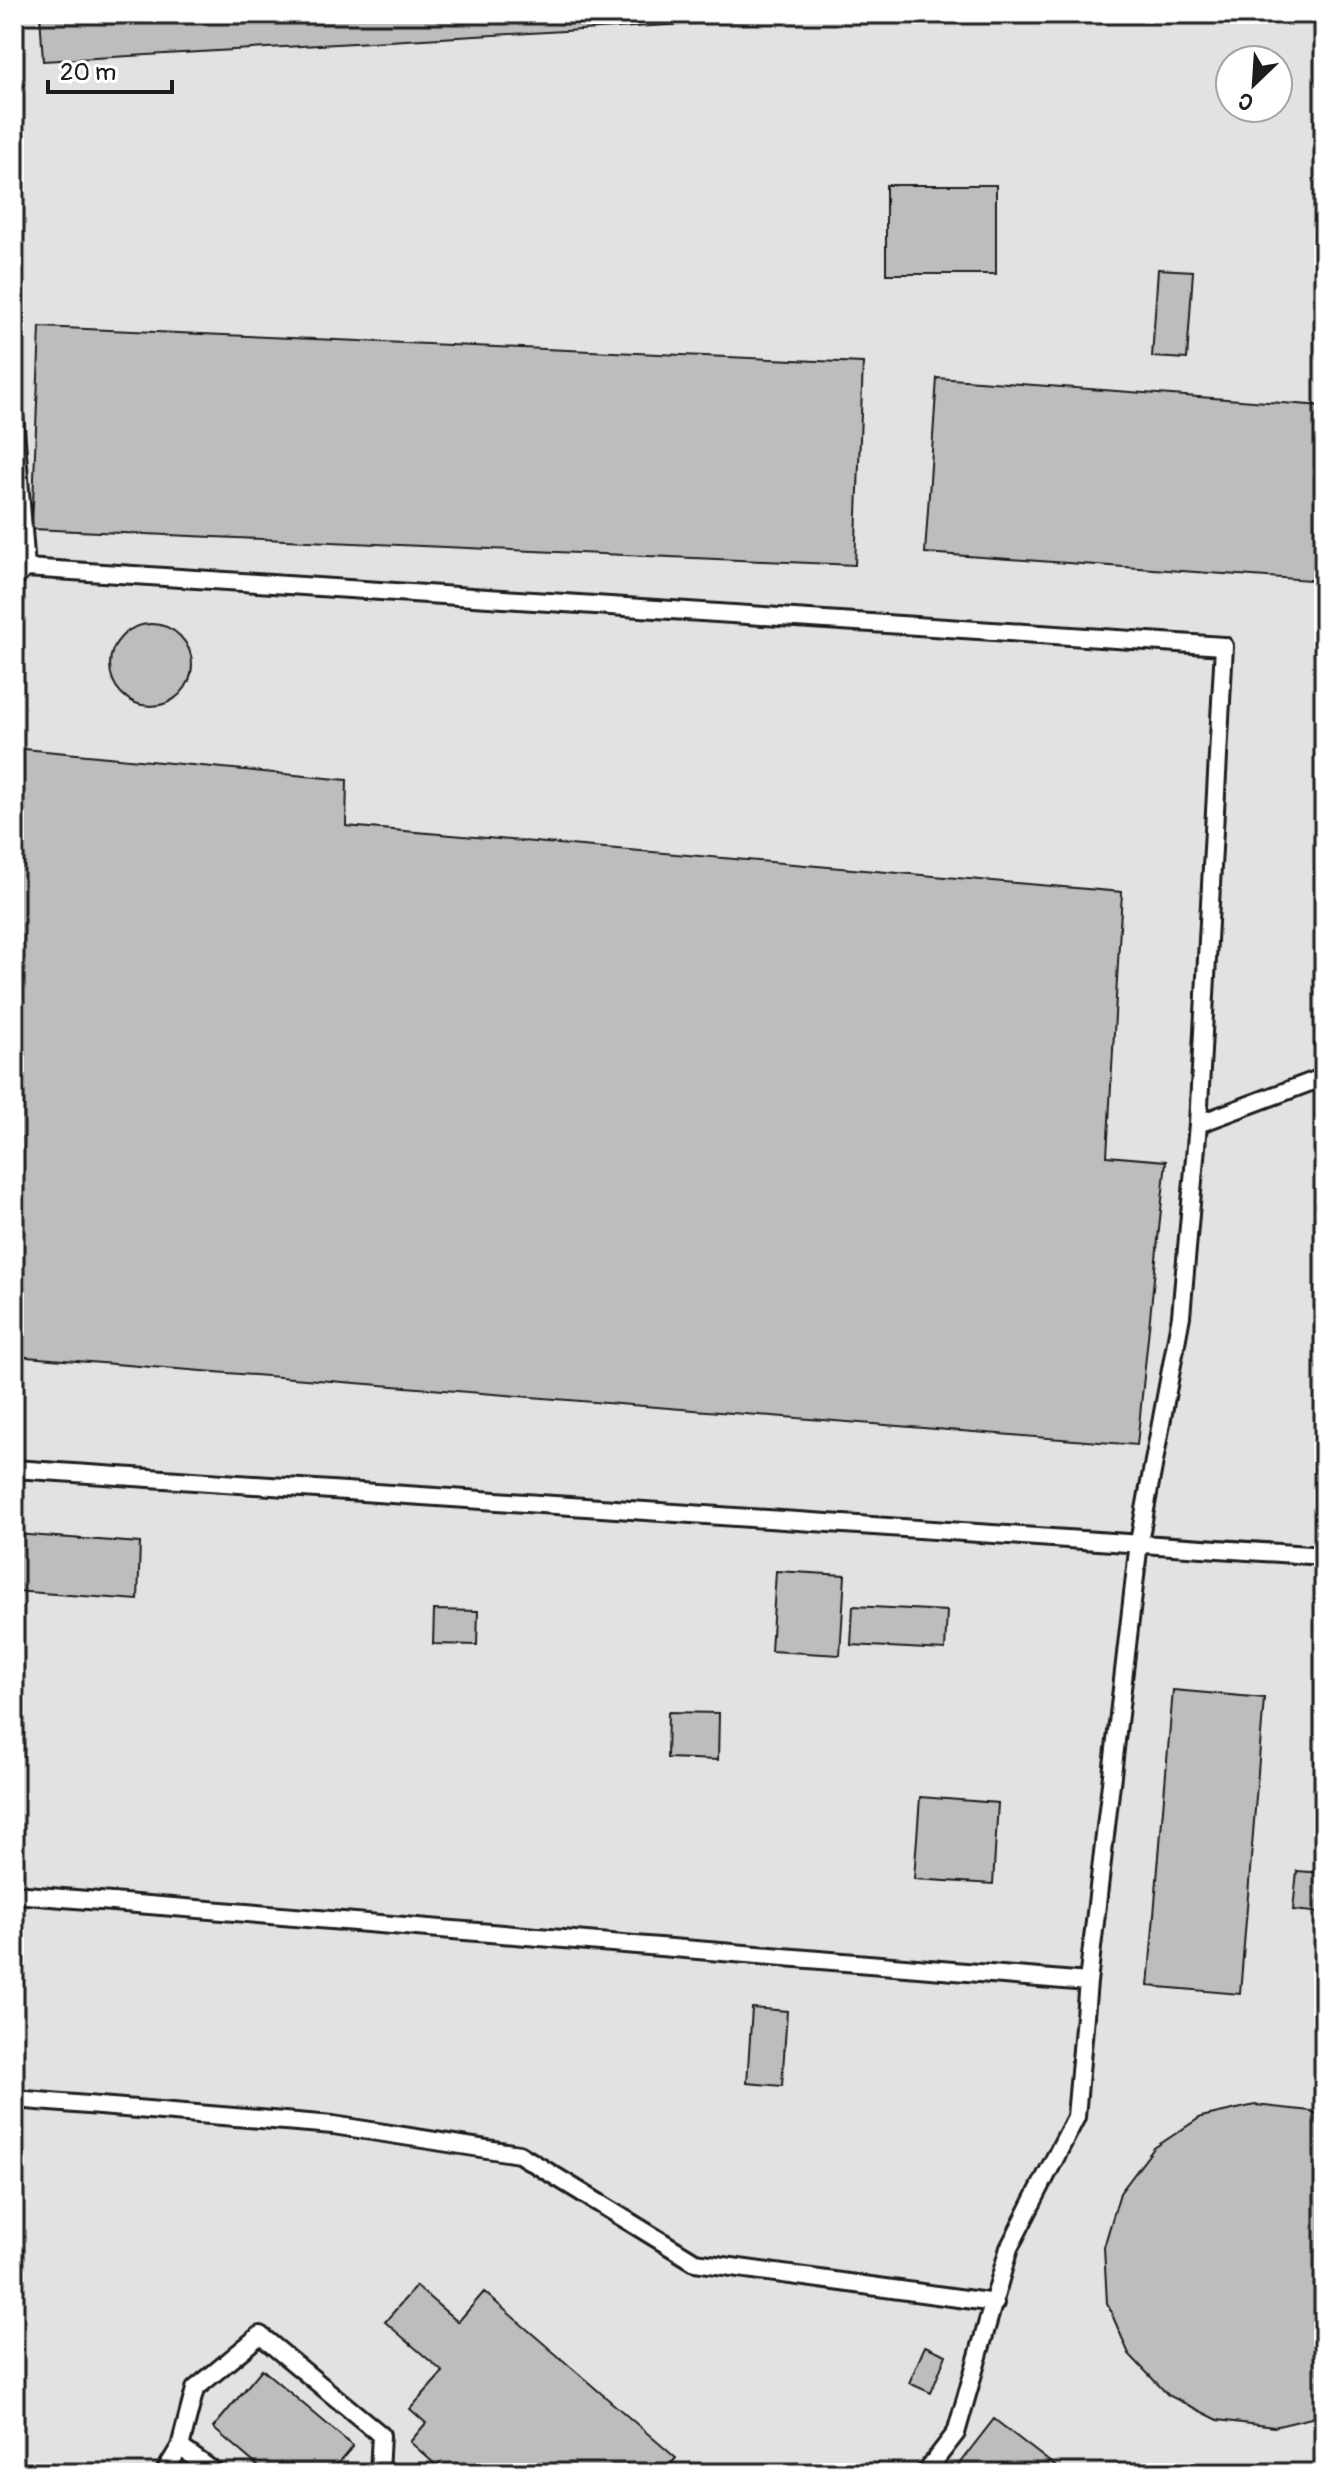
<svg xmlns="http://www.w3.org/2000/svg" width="1338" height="2487" viewBox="0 0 1338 2487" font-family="Pangolin,sans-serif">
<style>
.built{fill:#e2e2e2;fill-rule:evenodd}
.building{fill:#bdbdbd;stroke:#1c1c1c;stroke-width:2}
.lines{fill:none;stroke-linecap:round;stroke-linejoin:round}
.service-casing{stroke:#1c1c1c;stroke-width:22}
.service{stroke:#fff;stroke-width:16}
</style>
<rect width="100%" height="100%" fill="#f2f2f2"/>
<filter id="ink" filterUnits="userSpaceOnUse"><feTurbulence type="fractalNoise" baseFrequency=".0125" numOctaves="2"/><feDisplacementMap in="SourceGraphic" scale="16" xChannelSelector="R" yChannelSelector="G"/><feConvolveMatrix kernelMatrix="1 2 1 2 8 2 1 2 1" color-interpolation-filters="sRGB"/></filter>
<g filter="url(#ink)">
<!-- built -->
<path class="built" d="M 14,14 L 1324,14 L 1324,2473 L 14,2473 ZM 1230,60 L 1278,60 L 1278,108 L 1230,108 Z"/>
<!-- building -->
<path class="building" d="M 40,14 L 789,14 L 790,18 L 43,61 Z
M 886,185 L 996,185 L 996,274 L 886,274 Z
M 1158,269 L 1193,271 L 1187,359 L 1152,357 Z
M 40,327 L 863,363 L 855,565 L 32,529 Z
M 937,378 L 1324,406 L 1324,581 L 925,553 Z
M110 665a41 41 0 1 1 82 0a41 41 0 1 1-82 0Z
M 14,748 L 347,780 L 346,826 L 1122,892 L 1107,1156 L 1166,1161 L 1137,1445 L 14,1356 Z
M 14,1534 L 140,1543 L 138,1600 L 14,1591 Z
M 776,1571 L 845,1575 L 840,1655 L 771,1651 Z
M 853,1606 L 947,1611 L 945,1650 L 851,1645 Z
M 434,1610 L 478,1611 L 477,1645 L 433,1644 Z
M 1173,1690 L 1264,1698 L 1240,1994 L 1148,1986 Z
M 668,1712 L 719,1713 L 718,1760 L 667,1758 Z
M 920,1797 L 998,1803 L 993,1884 L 914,1879 Z
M 1297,1871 L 1324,1873 L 1324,1913 L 1293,1910 Z
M 752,2008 L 787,2011 L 782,2086 L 747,2083 Z
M 1255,2105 L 1311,2111 L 1324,2118 L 1324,2415 L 1274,2427 L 1218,2420 L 1168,2395 L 1129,2354 L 1107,2303 L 1104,2247 L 1120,2193 L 1154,2148 L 1201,2117 Z
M 416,2286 L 458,2322 L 484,2292 L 676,2458 L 663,2473 L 445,2473 L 410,2442 L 426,2423 L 410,2409 L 443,2372 L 385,2322 Z
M 925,2346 L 946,2355 L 931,2393 L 909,2383 Z
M 262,2369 L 353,2446 L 330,2473 L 266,2473 L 213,2428 Z
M 994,2419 L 1064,2473 L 952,2473 Z"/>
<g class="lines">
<defs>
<path id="service" d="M 14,415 L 26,568
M 14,578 L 26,568 L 1224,646 L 1198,1124 L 1181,1316 L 1139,1542 L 1088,1982 L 1076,2117 L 1009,2248 L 956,2433 L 925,2473
M 1198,1124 L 1324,1077
M 14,1469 L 1324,1556
M 14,1894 L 1088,1982
M 14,2099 L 333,2125 L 519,2154 L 695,2262 L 995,2303
M 180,2447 L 216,2473
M 164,2473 L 180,2447 L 195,2389 L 260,2335 L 381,2435 L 379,2473"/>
</defs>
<!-- service casing -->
<use href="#service" class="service-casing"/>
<!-- service -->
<use href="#service" class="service"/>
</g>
</g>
<!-- margin -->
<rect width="1338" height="2487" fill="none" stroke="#fff" stroke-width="48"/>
<rect x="24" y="24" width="1290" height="2439" fill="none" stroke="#1c1c1c" stroke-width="3" filter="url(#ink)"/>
<!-- north arrow -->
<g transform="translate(1254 84) rotate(205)"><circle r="38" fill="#ffffff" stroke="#a4a4a4" stroke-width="2"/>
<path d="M0-6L14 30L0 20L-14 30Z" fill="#1c1c1c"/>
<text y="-12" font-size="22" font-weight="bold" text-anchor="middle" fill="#1c1c1c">С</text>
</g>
<!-- scale -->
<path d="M48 80v12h124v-12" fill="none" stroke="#1c1c1c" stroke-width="4"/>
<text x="60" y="80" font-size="24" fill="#1c1c1c" stroke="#ffffff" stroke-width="6" paint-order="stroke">20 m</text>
</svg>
